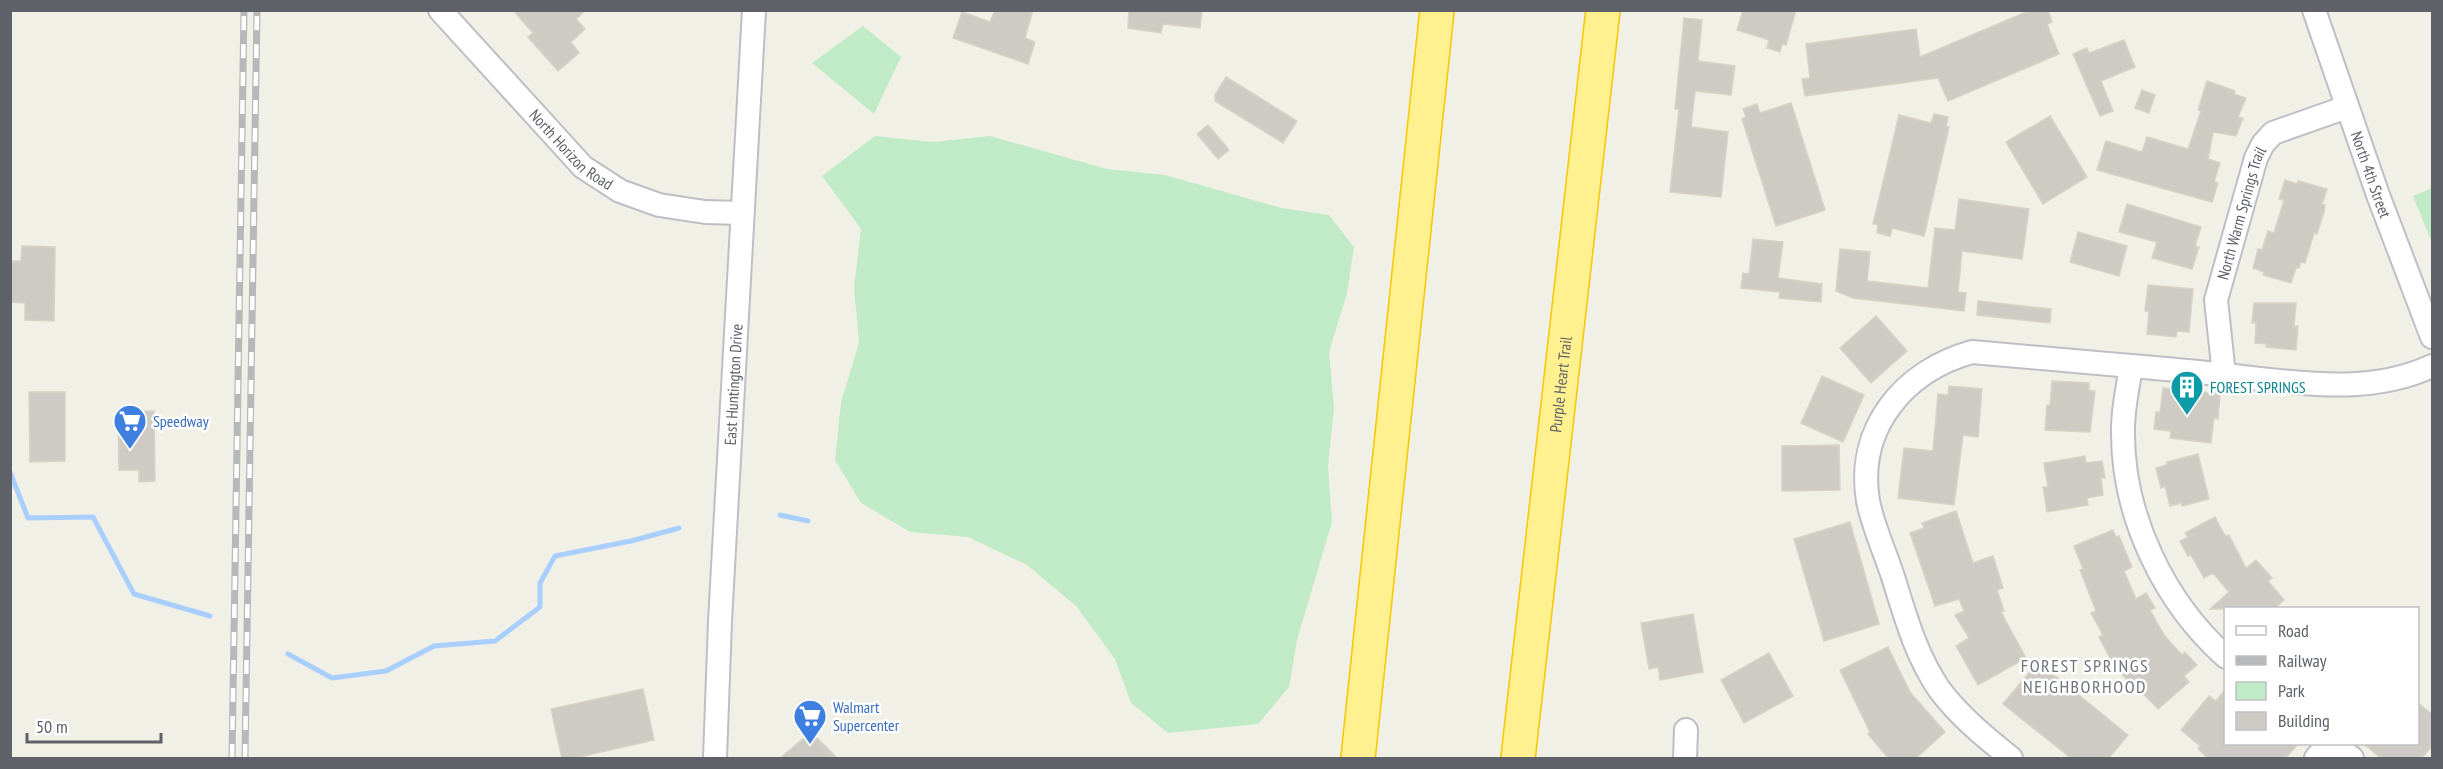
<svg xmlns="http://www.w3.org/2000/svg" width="2443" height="769" viewBox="0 0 2443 769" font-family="'PT Sans Narrow',sans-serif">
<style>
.green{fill:#c1ebc6}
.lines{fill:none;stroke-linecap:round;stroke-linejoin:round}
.stream{stroke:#a9cfff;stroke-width:5}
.building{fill:#cdcbc3;stroke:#d7d3c4;stroke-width:1.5}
.minor-casing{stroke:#bebfc6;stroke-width:26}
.highway-casing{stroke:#f8c700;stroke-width:36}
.minor{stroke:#fff;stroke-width:22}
.highway{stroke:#fff090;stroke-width:33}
.rail-casing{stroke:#b7b8b9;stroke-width:7}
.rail{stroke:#fff;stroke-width:4.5;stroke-dasharray:14;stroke-linecap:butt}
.labels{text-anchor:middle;stroke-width:5;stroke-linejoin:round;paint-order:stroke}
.street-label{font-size:16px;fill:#5e6168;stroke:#fff}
.culture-label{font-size:16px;fill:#0d838f;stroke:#fff;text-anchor:start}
.shop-label{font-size:16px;fill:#366cbe;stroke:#fff;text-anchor:start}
.neighbourhood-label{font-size:18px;letter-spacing:1.5px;fill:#6f737a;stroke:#fff}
</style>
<rect width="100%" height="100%" fill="#f1f0e6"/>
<!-- green -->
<path class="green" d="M 863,26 L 901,57 L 874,114 L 812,63 Z
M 875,136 L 933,142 L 990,136 L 1107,169 L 1165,175 L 1282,208 L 1329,215 L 1354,247 L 1347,293 L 1329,352 L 1334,408 L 1328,466 L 1332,522 L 1297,640 L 1289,687 L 1258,724 L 1168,733 L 1131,703 L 1115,659 L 1076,606 L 1027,565 L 968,537 L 910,532 L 861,503 L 835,460 L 841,402 L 859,343 L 854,287 L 861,229 L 822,176 Z
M 2432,188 L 2432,243 L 2413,196 Z"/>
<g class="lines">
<!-- stream -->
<path class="stream" d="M 10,472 L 28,518 L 93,517 L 134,594 L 210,616
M 780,515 L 808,521
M 288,654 L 332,678 L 386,671 L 434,646 L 495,641 L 540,607 L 540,583 L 555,556 L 631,541 L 679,528"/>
</g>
<!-- building -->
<path class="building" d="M 513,10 L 586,10 L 576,19 L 585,29 L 571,42 L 579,53 L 558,71 L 528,37 L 533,33 Z
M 995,10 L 1033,10 L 1025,38 L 1035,42 L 1028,64 L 953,38 L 962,12 L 990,22 Z
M 1129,10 L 1202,10 L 1200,28 L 1163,24 L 1161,33 L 1128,28 Z
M 1743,10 L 1796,10 L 1786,45 L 1782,44 L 1780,52 L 1767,48 L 1769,40 L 1737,30 Z
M 2031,10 L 2048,10 L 2052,22 L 2047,24 L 2059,54 L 1948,101 L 1938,78 L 1805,96 L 1802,79 L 1810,78 L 1806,44 L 1916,29 L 1920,57 Z
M 1684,18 L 1702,20 L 1698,61 L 1735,66 L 1731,95 L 1695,91 L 1691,127 L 1728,132 L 1721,197 L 1670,192 L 1679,109 L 1675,109 Z
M 2124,40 L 2135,67 L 2101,81 L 2113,111 L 2100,116 L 2073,54 L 2087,48 L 2089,53 Z
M 1226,77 L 1297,121 L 1283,143 L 1215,101 L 1215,95 Z
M 2207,81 L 2235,91 L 2234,94 L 2246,98 L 2238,117 L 2243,118 L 2236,136 L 2213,132 L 2208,159 L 2220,163 L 2214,182 L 2218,183 L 2212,202 L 2097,170 L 2106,141 L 2142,152 L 2147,137 L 2188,149 L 2201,111 L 2198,110 Z
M 2142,90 L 2155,95 L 2149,113 L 2135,108 Z
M 1791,103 L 1825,210 L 1776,226 L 1742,119 L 1746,117 L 1743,109 L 1757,104 L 1760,113 Z
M 1934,114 L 1948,117 L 1946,126 L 1949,127 L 1924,236 L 1892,228 L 1890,236 L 1877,233 L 1878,225 L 1873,224 L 1899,115 L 1931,123 Z
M 2050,116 L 2087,177 L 2043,204 L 2006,142 Z
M 1208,125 L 1229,150 L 1218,159 L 1197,134 Z
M 2285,180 L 2297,184 L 2298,181 L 2327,189 L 2322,204 L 2325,205 L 2324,212 L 2317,234 L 2314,233 L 2305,263 L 2301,262 L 2299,268 L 2296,268 L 2291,283 L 2263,275 L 2264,272 L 2253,268 L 2258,249 L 2262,250 L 2268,231 L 2274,233 L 2284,200 L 2279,199 Z
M 1959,199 L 2029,209 L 2022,259 L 1962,251 L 1958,292 L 1966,293 L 1964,311 L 1853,298 L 1836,291 L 1840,249 L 1870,252 L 1867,281 L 1928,288 L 1935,228 L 1955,230 Z
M 2127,204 L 2201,227 L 2195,246 L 2199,247 L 2192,269 L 2152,258 L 2157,242 L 2119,232 Z
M 2078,232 L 2127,246 L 2119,276 L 2070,262 Z
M 1753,239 L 1783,242 L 1778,278 L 1822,284 L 1821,302 L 1779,298 L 1780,292 L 1741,288 L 1743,273 L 1749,274 Z
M 22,246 L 55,247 L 54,321 L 25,320 L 25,303 L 10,302 L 10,261 L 21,261 Z
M 2148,285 L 2193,289 L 2189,332 L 2177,331 L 2176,337 L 2147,334 L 2149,311 L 2145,311 Z
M 1978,301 L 2051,309 L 2050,323 L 1977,315 Z
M 2254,303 L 2296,303 L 2294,326 L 2298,326 L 2296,350 L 2266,347 L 2267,344 L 2255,343 L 2256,323 L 2252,323 Z
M 1876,316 L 1907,351 L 1871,383 L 1840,348 Z
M 1822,376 L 1864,395 L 1843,442 L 1801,423 Z
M 2052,381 L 2089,383 L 2089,390 L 2095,391 L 2090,432 L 2045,430 L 2047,405 L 2050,405 Z
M 1949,386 L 1982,389 L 1978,437 L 1963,435 L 1954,505 L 1898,498 L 1904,448 L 1933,451 L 1938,394 L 1948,395 Z
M 2163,388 L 2220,394 L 2218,419 L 2214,418 L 2211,443 L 2170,438 L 2171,431 L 2154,429 L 2156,412 L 2160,413 Z
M 29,392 L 65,392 L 65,461 L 30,462 Z
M 154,411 L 155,481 L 139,482 L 139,470 L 119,470 L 118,412 Z
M 1839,445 L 1840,490 L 1782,491 L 1782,446 Z
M 2198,454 L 2209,499 L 2182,506 L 2182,503 L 2170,506 L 2165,486 L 2161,488 L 2156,468 L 2167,465 L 2167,462 Z
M 2085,456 L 2086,463 L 2102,461 L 2105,478 L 2101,478 L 2103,495 L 2087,498 L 2088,505 L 2047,512 L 2043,487 L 2048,487 L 2044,463 Z
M 1956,511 L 1973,563 L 1993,556 L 2003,588 L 1997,590 L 2004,611 L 2001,612 L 2026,658 L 1978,685 L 1956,646 L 1969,638 L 1955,615 L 1964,611 L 1959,599 L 1935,606 L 1910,533 L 1924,528 L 1922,523 Z
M 2215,517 L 2225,536 L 2229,535 L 2246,568 L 2256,560 L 2272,578 L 2268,581 L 2284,600 L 2274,609 L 2210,609 L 2229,592 L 2213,573 L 2204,578 L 2191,555 L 2188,556 L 2180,541 L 2188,537 L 2185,533 Z
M 1850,522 L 1879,624 L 1824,641 L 1794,539 Z
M 2113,530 L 2116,537 L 2119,536 L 2132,567 L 2124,571 L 2136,599 L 2146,593 L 2155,608 L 2150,610 L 2164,635 L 2182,655 L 2185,652 L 2197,665 L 2184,676 L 2189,682 L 2158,709 L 2141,691 L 2139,693 L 2114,665 L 2099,637 L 2103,635 L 2091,613 L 2096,611 L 2080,570 L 2083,569 L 2074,546 Z
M 1693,614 L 1703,672 L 1660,680 L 1658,667 L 1649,669 L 1641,623 Z
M 1888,647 L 1910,692 L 1945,732 L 1915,759 L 1889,759 L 1868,734 L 1870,732 L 1840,670 Z
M 1769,653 L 1793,696 L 1744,723 L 1721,680 Z
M 2038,662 L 2128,735 L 2108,759 L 2072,759 L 2003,704 Z
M 2226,688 L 2226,744 L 2298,744 L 2285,759 L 2209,759 L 2198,749 L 2200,746 L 2181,730 L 2209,696 L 2216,701 Z
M 643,689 L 654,740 L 571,759 L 562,759 L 551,709 Z
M 2418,703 L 2433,715 L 2433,745 L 2421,759 L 2382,759 L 2364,744 L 2418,744 Z
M 811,732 L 838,759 L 779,759 Z"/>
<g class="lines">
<defs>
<g id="minor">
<path id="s1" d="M 440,10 L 583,167 L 620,191 L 659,205 L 705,212 L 742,213"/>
<path id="s2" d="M 2314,10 L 2378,195 L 2432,337"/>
<path id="s3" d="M 2224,375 L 2216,300 L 2256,158 L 2263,144 L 2273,133 L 2347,107"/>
<path d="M 2226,657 C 2164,602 2123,516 2123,434 C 2122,411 2128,388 2131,366 C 2168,369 2205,372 2242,377 C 2306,384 2372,394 2432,366"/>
<path d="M 2333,744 L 2352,758"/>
<path id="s4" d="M 715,758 L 720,621 L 754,10"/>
<path d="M 1685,758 L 1686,730"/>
<path d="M 2011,758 C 1985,737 1959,716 1939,689 C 1916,655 1906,618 1894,580 C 1886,554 1873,527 1868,501 C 1856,428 1904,371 1972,352 L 2131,366"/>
<path d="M 2316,758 L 2329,744"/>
</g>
<g id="highway">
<path d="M 1358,758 L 1437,10"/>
<path id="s5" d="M 1518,758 L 1603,10"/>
</g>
</defs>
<!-- minor casing -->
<use href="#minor" class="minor-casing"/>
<!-- highway casing -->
<use href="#highway" class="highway-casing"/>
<!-- minor -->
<use href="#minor" class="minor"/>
<!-- highway -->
<use href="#highway" class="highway"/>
<defs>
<path id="rail" d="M 232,758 L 244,10
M 245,758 L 257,10"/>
</defs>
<!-- rail casing -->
<use href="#rail" class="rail-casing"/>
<!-- rail -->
<use href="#rail" class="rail"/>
</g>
<!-- icons -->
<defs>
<symbol id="building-pin" viewBox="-11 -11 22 30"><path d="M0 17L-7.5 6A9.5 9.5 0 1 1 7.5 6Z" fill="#0f9aa8" stroke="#fff"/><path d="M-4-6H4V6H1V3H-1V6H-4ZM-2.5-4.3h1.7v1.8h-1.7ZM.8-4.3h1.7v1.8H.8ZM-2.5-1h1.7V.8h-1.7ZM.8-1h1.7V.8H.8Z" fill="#fff"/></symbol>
<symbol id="supermarket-pin" viewBox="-11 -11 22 30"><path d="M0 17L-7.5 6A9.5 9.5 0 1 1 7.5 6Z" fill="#3f7fe0" stroke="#fff"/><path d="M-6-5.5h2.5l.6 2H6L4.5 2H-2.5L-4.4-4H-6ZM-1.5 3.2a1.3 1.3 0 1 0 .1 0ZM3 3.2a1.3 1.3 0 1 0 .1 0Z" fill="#fff"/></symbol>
</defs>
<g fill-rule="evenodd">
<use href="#building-pin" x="2168" y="368" width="38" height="52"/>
<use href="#supermarket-pin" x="111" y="402" width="38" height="52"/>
<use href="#supermarket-pin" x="791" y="697" width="38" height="52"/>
</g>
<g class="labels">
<!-- street labels -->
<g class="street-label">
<text dy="6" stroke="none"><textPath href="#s1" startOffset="192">North Horizon Road</textPath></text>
<text dy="6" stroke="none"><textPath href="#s2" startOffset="174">North 4th Street</textPath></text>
<text dy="6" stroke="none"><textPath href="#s3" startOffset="166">North Warm Springs Trail</textPath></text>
<text dy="6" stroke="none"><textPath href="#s4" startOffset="374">East Huntington Drive</textPath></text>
<text dy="6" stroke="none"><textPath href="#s5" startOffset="376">Purple Heart Trail</textPath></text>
</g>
<!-- culture labels -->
<g class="culture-label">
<text x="2210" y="393">FOREST SPRINGS</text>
</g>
<!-- shop labels -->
<g class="shop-label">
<text x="153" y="427">Speedway</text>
<text x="833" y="713">Walmart<tspan x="833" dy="18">Supercenter</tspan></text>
</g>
<!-- neighbourhood labels -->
<g class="neighbourhood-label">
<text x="2085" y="672">FOREST SPRINGS<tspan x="2085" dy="21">NEIGHBORHOOD</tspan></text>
</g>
</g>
<!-- border -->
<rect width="2443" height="769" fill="none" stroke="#5e6168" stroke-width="24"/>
<!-- legend -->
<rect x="2224" y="607" width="195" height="138" fill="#ffffff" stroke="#bfc0c3" stroke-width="1.5"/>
<rect x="2236" y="626" width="30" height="9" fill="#ffffff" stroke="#bfc0c3" stroke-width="1.5"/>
<text x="2278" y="637" font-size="18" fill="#5e6168">Road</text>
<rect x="2236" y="656" width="30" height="9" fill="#b7b8b9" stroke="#bfc0c3" stroke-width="1.5"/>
<text x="2278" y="667" font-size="18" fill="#5e6168">Railway</text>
<rect x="2236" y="682" width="30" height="18" fill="#c1ebc6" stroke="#bfc0c3" stroke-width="1.5"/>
<text x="2278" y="697" font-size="18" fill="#5e6168">Park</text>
<rect x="2236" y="712" width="30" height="18" fill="#cdcbc3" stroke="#bfc0c3" stroke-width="1.5"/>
<text x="2278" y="727" font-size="18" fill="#5e6168">Building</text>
<!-- scale -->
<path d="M27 733v9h134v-9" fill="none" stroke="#5e6168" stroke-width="3"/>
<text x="36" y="733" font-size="18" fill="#5e6168" stroke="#ffffff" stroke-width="4.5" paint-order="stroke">50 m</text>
</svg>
